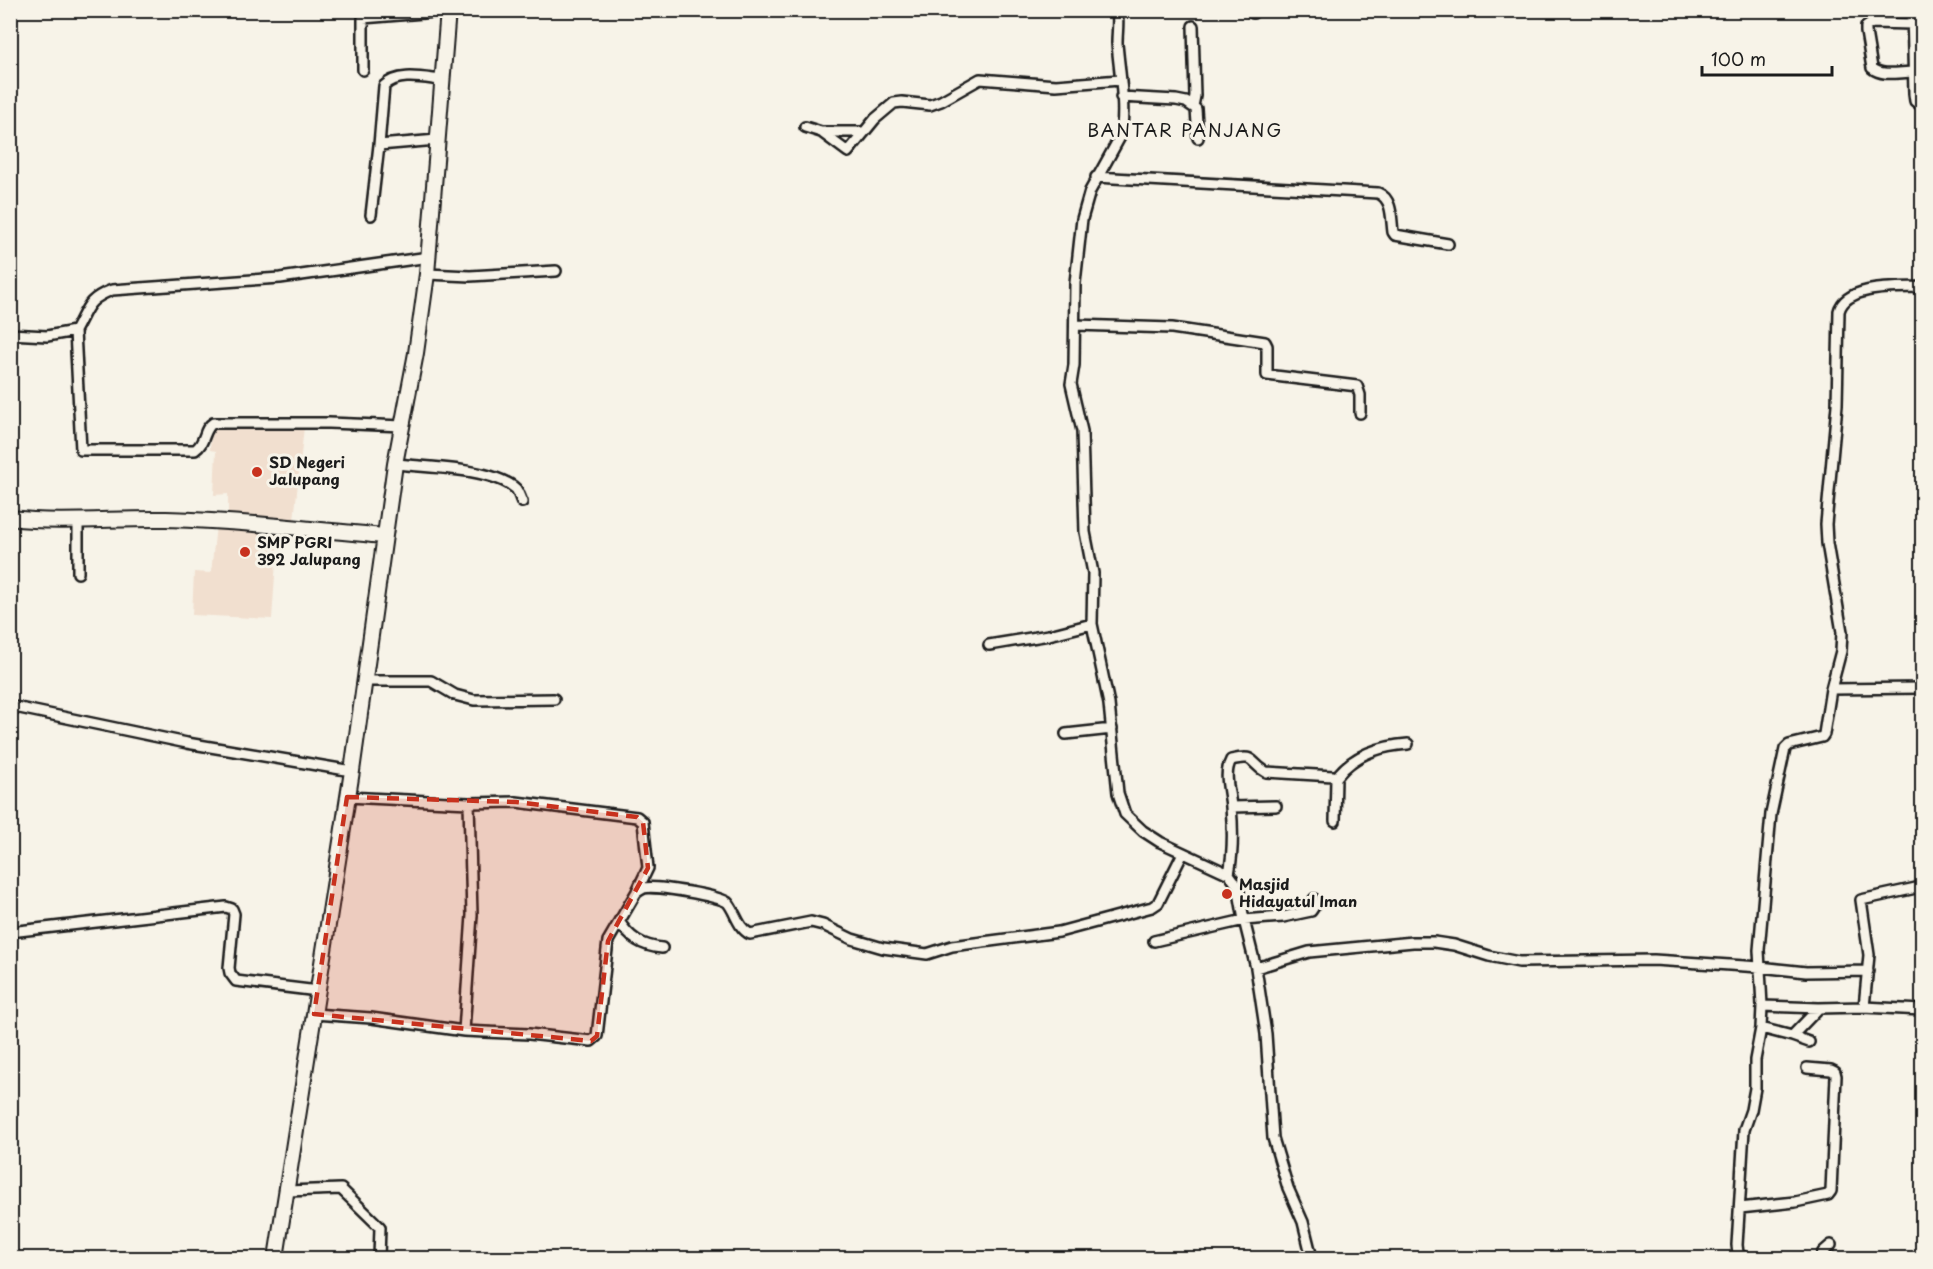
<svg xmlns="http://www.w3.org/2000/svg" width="1933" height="1269" viewBox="0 0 1933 1269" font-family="'Playpen Sans',sans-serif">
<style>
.built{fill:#f1dfcf}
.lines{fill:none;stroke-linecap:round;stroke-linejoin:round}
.street-casing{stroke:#1c1c1c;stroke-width:14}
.secondary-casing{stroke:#1c1c1c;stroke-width:18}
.street{stroke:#f7f3e8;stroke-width:9}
.secondary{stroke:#f7f3e8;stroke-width:14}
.marked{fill:#c8321e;fill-opacity:0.2;stroke:#c8321e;stroke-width:4.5;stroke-dasharray:12 8;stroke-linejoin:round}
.poi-dot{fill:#c8321e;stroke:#f7f3e8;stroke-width:2}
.labels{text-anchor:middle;stroke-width:6;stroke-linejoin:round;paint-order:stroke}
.poi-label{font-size:15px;font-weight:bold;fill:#1c1c1c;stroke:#f7f3e8;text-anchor:start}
.quarter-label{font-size:18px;letter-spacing:1.5px;fill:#1c1c1c;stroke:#f7f3e8}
</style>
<rect width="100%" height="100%" fill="#f7f3e8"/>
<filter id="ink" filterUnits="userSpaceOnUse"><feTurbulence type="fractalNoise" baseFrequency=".0167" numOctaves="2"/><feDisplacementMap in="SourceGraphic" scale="12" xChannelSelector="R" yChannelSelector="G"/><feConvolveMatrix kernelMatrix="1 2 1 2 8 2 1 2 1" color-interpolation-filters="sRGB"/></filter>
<g filter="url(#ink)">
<!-- built -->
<path class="built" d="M 304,427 L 294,520 L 228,516 L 228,494 L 214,495 L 216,451 L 210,450 L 211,429 Z
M 216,525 L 278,532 L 272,619 L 192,615 L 194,572 L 211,573 Z"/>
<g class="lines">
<defs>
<path id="street" d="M 1117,10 C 1119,21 1117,32 1117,43 C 1119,70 1127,112 1120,137 L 1090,191 L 1082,219 L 1075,283 L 1074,365 L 1071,384 L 1082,431 L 1085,532 L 1093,573 L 1092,624 L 1109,704 L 1118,793 L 1125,814 L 1143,831 L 1160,842 L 1229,874 L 1238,886 L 1244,920 L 1256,968 L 1266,1034 L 1273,1138 L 1288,1188 L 1303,1222 L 1312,1258
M 1253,10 L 1253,13
M 1912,10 L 1914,94 L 1915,101 L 1922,106
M 1912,24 L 1872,23 L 1866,27 L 1866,32 L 1872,68 C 1882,77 1900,72 1913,72
M 363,70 L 363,18 L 448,11
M 1121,97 L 1176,100 L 1186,102 L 1196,109 L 1198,138
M 1193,106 L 1195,96 L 1193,26
M 805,127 L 821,132 L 848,152 L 875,119 L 894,103 L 902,102 L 930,105 L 941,101 L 980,79 L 1056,85 L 1120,80
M 821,132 L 864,132
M 437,140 L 379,145 L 384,86 C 398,72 423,78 441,80
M 1096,177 L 1378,193 C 1393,199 1391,219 1393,232 L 1395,235 L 1448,244
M 371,215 L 379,145
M 427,274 L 470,276 L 556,271
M 1075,325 L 1172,328 L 1265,342 L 1267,346 L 1267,375 L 1357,386 L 1360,395 L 1360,413
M 75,331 L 81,450 L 195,450 C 206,443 203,429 213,423 L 329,423 L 403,426
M 10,334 L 47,336 L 75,331 C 88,308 86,300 112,290 L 280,278 L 429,257
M 395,464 C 426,467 494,468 516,489 C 519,493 520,498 522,502
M 78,573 L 78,521
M 989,645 L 1049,635 L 1092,624
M 365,681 L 431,681 L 455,695 L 474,700 L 554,699
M 1831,689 L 1922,688
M 10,706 L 187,743 L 352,771
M 1066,734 L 1112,729
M 1336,778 C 1352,755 1381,746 1408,744
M 347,797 L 469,803 L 516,802 L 637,817 L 643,822 L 648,868 L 637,891
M 1231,807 L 1276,806
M 1229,874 C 1233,853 1233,828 1231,807 C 1230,792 1223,774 1231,760 C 1257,754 1248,762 1266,772 L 1333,776 L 1336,778 L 1335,821
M 619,921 C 629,938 642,946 662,948
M 10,932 L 226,907 L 232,909 L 234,914 L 229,968 L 230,973 L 236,981 L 318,991
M 1154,941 L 1244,920 L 1283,917 L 1311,911 L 1315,905 L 1314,899
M 1256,968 L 1309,952 L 1413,942 L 1434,942 L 1454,945 L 1489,956 L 1519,962 L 1654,960 L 1760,967 L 1806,972 L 1868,971
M 1762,1006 L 1819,1008 L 1864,1007 L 1869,955 L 1861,900 L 1916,888
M 1864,1007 L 1922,1010
M 314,1014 L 371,1018 L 464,1031 L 529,1034 L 591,1041 L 597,1036 L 608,941 L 636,893 C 639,891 641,889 644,888 C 654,885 722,896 728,903 C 736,913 738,928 750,934 L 811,922 L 823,925 L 852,939 L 883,948 L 927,954 L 952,946 L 1059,932 L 1152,907 L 1158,903 L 1183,853
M 1761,1028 L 1792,1036 L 1819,1008
M 464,1031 L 472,915 L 469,803
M 1792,1036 L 1809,1042
M 287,1191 L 341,1189 L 380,1227 L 379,1258
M 1740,1208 L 1795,1202 L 1828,1195 L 1831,1191 L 1836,1076 L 1835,1072 L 1831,1070 L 1807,1068
M 1744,1258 L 1738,1253 L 1737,1245 L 1744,1130 L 1751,1110 L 1755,1088 L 1755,1060 L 1761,1028 L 1762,1006 L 1759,950 L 1771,814 L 1785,749 L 1789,745 L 1822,737 L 1824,734 L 1831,689 L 1841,651 L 1842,632 L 1827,543 L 1826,524 L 1837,405 L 1839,311 C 1846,284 1900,288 1922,287
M 1821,1258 L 1823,1252 L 1831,1245"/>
<path id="secondary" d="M 10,518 C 62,524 114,518 166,519 C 239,521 312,529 384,536
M 276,1258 L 352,771 L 395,464 L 416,353 L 427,274 L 448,10"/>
</defs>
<!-- street casing -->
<use href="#street" class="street-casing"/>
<!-- secondary casing -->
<use href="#secondary" class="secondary-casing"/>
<!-- street -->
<use href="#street" class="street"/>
<!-- secondary -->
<use href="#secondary" class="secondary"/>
</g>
</g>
<!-- marked area -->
<path class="marked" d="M 347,797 L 516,802 L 637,817 L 643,822 L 648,868 L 608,941 L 597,1036 L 591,1041 L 314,1014 Z"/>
<!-- markers -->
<g class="poi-dot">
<circle cx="257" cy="472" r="6"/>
<circle cx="245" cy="552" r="6"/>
<circle cx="1227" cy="894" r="6"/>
</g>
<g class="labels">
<!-- poi labels -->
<g class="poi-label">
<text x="269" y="468">SD Negeri<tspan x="269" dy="17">Jalupang</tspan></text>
<text x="257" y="548">SMP PGRI<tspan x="257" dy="17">392 Jalupang</tspan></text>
<text x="1239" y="890">Masjid<tspan x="1239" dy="17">Hidayatul Iman</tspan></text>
</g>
<!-- quarter labels -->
<g class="quarter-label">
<text x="1185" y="137">BANTAR PANJANG</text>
</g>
</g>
<!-- margin -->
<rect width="1933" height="1269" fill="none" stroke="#f7f3e8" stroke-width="36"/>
<rect x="18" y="18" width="1897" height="1233" fill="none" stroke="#1c1c1c" stroke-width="2" filter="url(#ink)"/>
<!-- scale -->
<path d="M1702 66v9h130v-9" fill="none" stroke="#1c1c1c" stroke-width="3"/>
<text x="1711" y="66" font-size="18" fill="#1c1c1c" stroke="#f7f3e8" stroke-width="4.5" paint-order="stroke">100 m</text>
</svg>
